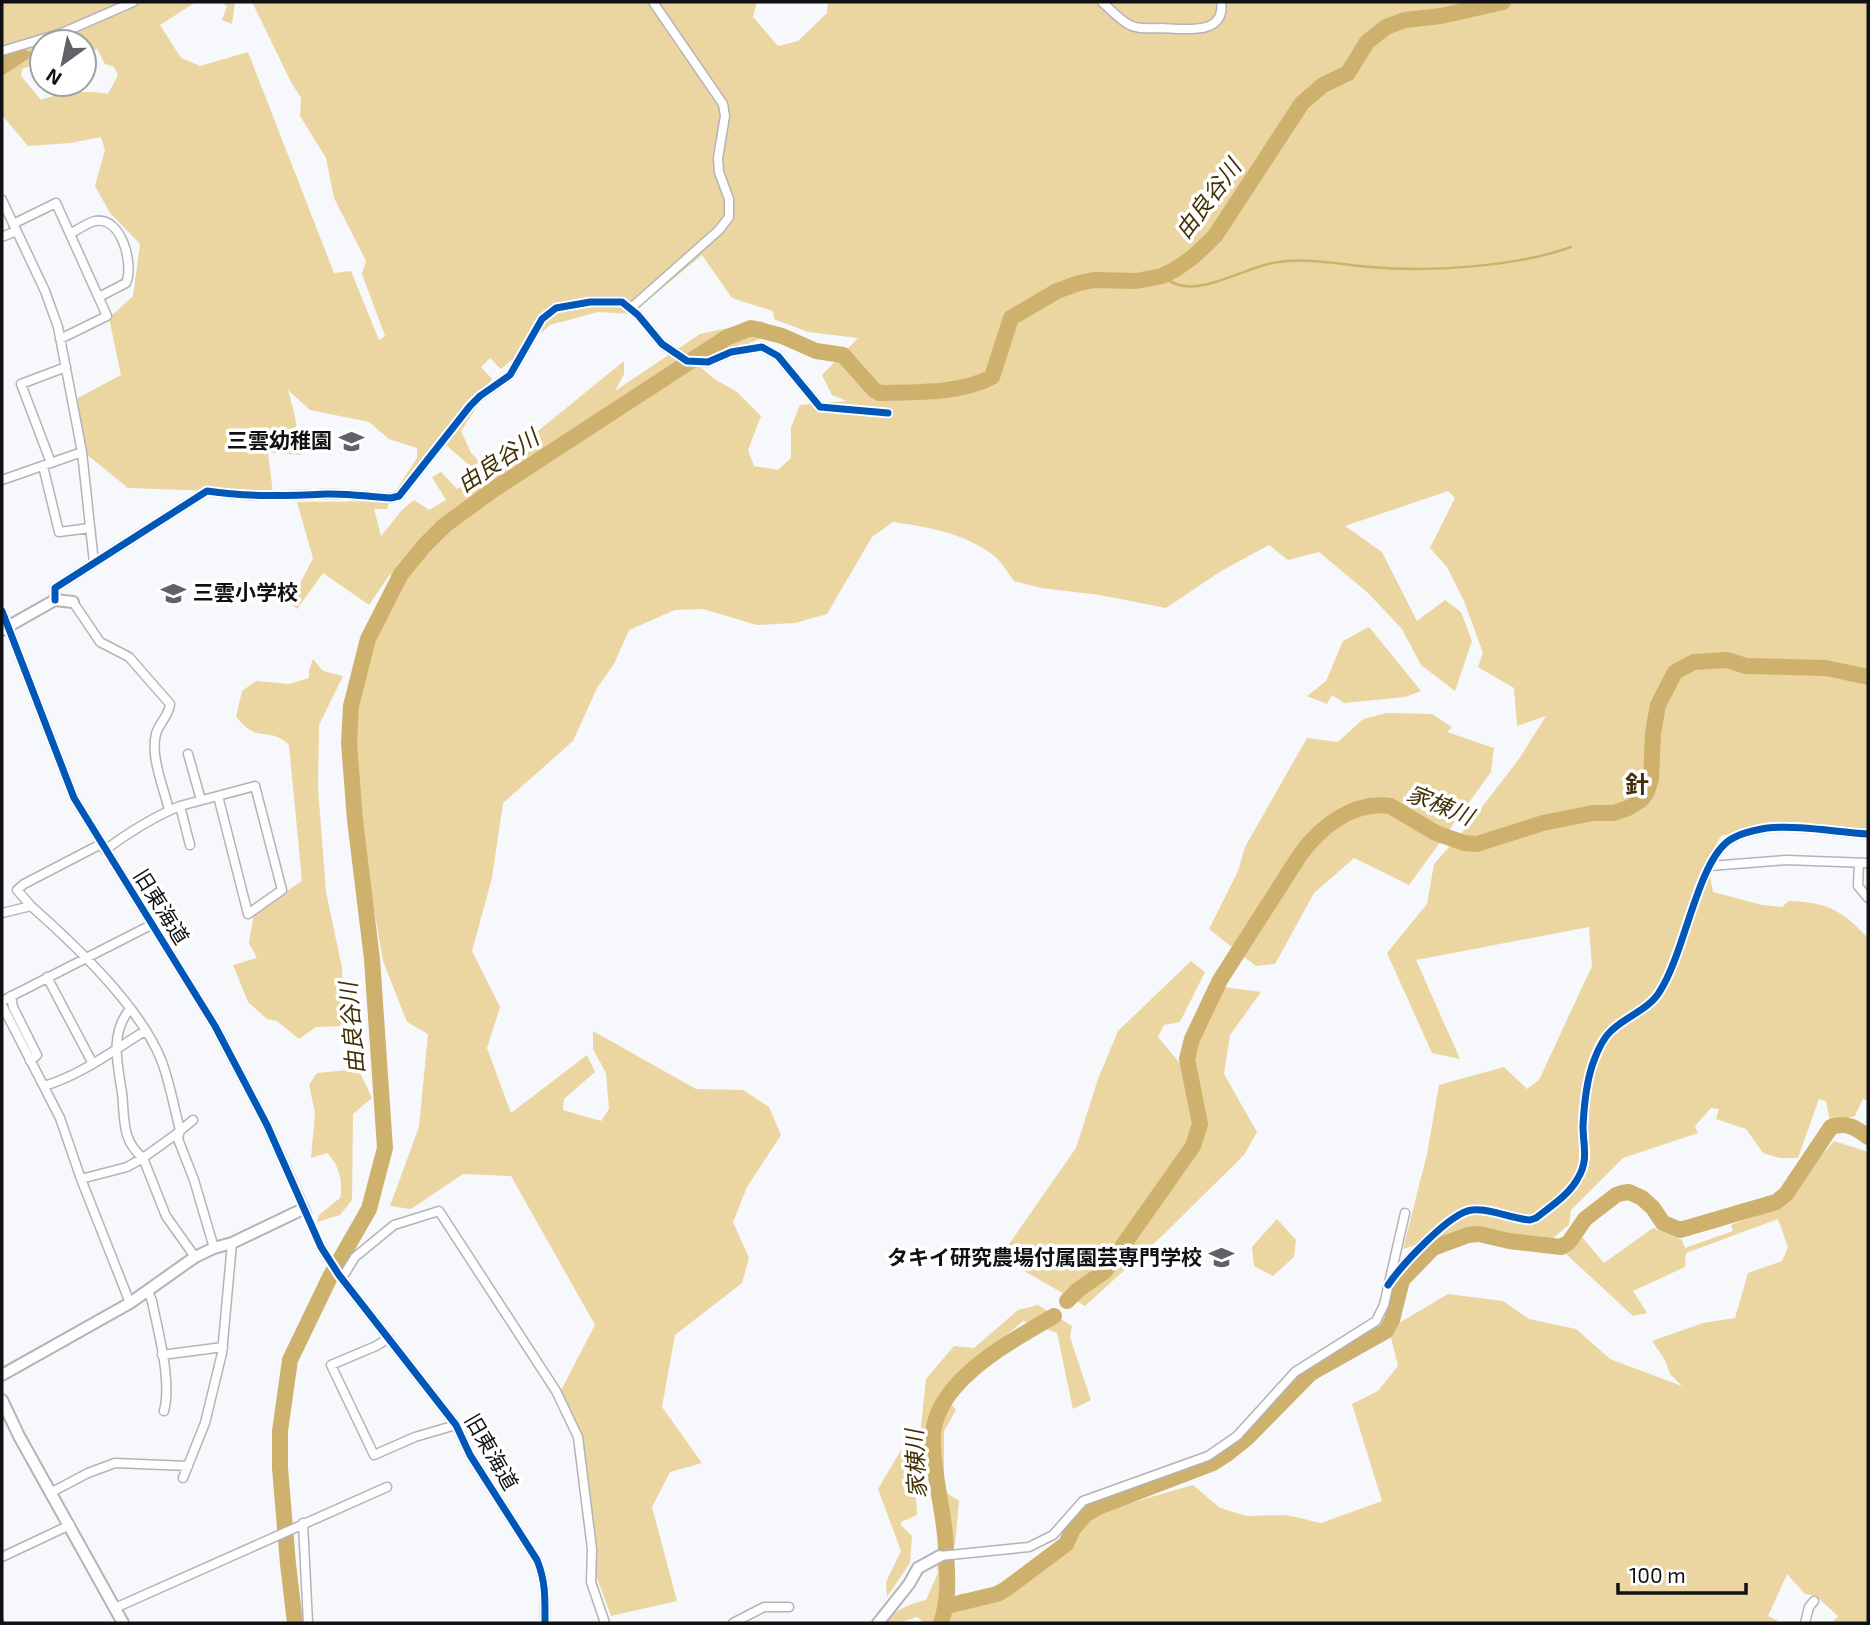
<svg xmlns="http://www.w3.org/2000/svg" width="1870" height="1625" viewBox="0 0 1870 1625" font-family="'Exo 2','Noto Sans JP',sans-serif">
<style>
.forest{fill:#ebd5a1;fill-rule:evenodd}
.water{fill:#ceb16c}
.lines{fill:none;stroke-linecap:round;stroke-linejoin:round}
.stream{stroke:#ceb16c;stroke-width:2.5}
.river{stroke:#ceb16c;stroke-width:16}
.street-tunnel{stroke:#d4d5d9;stroke-width:8;stroke-dasharray:8 4;stroke-linecap:butt}
.street-casing{stroke:#b3b4b8;stroke-width:11}
.secondary-casing{stroke:#b3b4b8;stroke-width:14}
.street{stroke:#fefeff;stroke-width:8}
.secondary{stroke:#fefeff;stroke-width:10}
.rail{stroke:#d2d3d5;stroke-width:2.5;stroke-dasharray:10 5;stroke-linecap:butt}
.cycleway-casing{stroke:#fff;stroke-width:11}
.cycleway{stroke:#0057b8;stroke-width:7}
.labels{text-anchor:middle;stroke-width:7;stroke-linejoin:round;paint-order:stroke}
.poi-label{font-size:21px;font-weight:bold;fill:#101115;stroke:#fff;text-anchor:end}
.street-label{font-size:21px;fill:#101115;stroke:#fff}
.water-label{font-size:23px;font-style:italic;fill:#423106;stroke:#fff}
.quarter-label{font-size:24px;font-weight:bold;fill:#423108;stroke:#fff}
</style>
<rect width="100%" height="100%" fill="#f7f8fc"/>
<!-- forest -->
<path class="forest" d="M 2,2 L 196,2 L 160,25 L 181,58 L 200,66 L 248,52 L 334,273 L 351,271 L 379,340 L 385,336 L 362,274 L 366,261 L 334,198 L 326,158 L 300,116 L 301,98 L 291,82 L 252,2 L 757,2 L 753,17 L 778,46 L 798,41 L 827,13 L 828,2 L 1868,2 L 1868,831 L 1777,822 L 1721,836 L 1707,861 L 1713,892 L 1762,905 L 1782,907 L 1789,901 C 1827,902 1842,910 1868,938 L 1868,1101 L 1863,1099 L 1855,1116 L 1830,1122 L 1826,1101 L 1819,1099 L 1798,1158 L 1780,1158 L 1763,1153 L 1746,1129 L 1716,1119 L 1719,1109 L 1711,1108 L 1695,1126 L 1698,1133 L 1623,1158 L 1571,1210 L 1569,1225 L 1542,1247 L 1459,1231 L 1403,1249 L 1427,1154 L 1439,1085 L 1504,1067 L 1527,1089 L 1539,1080 L 1592,966 L 1589,927 L 1416,960 L 1460,1059 L 1432,1053 L 1387,953 L 1427,904 L 1434,864 L 1465,829 L 1519,759 L 1546,716 L 1517,726 L 1514,688 L 1478,667 L 1483,653 L 1464,601 L 1447,567 L 1430,548 L 1455,498 L 1448,491 L 1345,526 L 1382,552 L 1417,621 L 1445,600 L 1461,612 L 1472,641 L 1455,691 L 1421,665 L 1402,629 L 1368,593 L 1319,552 L 1288,560 L 1269,545 L 1221,571 L 1166,608 L 1100,595 L 1041,588 L 1014,581 C 1008,573 1001,561 993,555 C 964,533 928,527 893,522 L 872,537 L 827,614 L 795,623 L 757,625 L 703,609 L 675,610 L 629,630 L 614,664 L 597,688 L 573,741 L 503,803 L 492,878 L 472,951 L 500,1007 L 487,1048 L 511,1113 L 587,1055 L 595,1072 L 564,1099 L 563,1110 L 601,1121 L 609,1109 L 606,1073 L 593,1049 L 593,1031 L 696,1089 L 743,1090 L 769,1107 L 781,1135 L 747,1187 L 733,1222 L 749,1258 L 742,1283 L 675,1335 L 662,1407 L 702,1463 L 670,1472 L 652,1507 L 677,1601 L 611,1616 L 594,1570 L 583,1438 L 559,1394 L 595,1325 L 511,1176 L 463,1174 L 411,1209 L 390,1206 L 419,1127 L 428,1034 L 407,1022 L 383,961 L 365,858 L 354,712 L 374,639 L 401,592 L 390,574 L 369,605 L 323,573 L 297,609 L 290,603 L 313,558 L 297,502 L 390,501 L 387,509 L 374,509 L 381,536 L 402,510 L 414,500 L 429,510 L 446,500 L 432,477 L 441,472 L 457,489 L 476,480 L 477,472 L 446,445 L 481,398 L 484,396 L 461,431 L 471,453 L 489,471 L 624,361 L 624,374 L 615,391 L 700,334 L 761,321 L 774,327 L 767,336 L 697,364 L 713,378 L 737,392 L 761,416 L 748,450 L 754,466 L 778,470 L 791,458 L 791,427 L 800,405 L 847,401 L 832,395 L 822,375 L 858,338 L 808,332 L 774,319 L 773,311 L 732,298 L 702,255 L 631,314 L 598,312 L 550,325 L 501,369 L 490,358 L 481,367 L 492,379 L 397,495 L 396,490 L 417,458 L 417,448 L 389,439 L 369,422 L 310,410 L 288,390 L 295,416 L 300,455 L 268,452 L 273,493 L 128,488 L 85,453 L 76,399 L 121,375 L 109,318 L 133,296 L 140,244 L 110,213 L 95,186 L 105,150 L 101,137 L 71,143 L 28,146 L 2,115 ZM 42,42 L 84,42 L 84,70 L 87,70 L 89,65 L 85,54 L 97,49 L 105,64 L 114,67 L 118,75 L 108,94 C 84,90 63,92 41,100 L 21,76 L 22,69 L 31,66 L 36,72 L 42,73 Z
M 221,2 L 235,2 L 232,24 L 222,20 L 227,6 Z
M 1369,627 L 1421,691 L 1405,697 L 1344,703 L 1332,695 L 1327,704 L 1307,696 L 1326,681 L 1343,641 Z
M 313,659 L 323,671 L 343,676 L 319,725 L 318,788 L 326,892 L 342,968 L 344,1026 L 316,1027 L 299,1039 L 277,1021 L 267,1019 L 248,1002 L 233,965 L 257,958 L 249,943 L 254,913 L 302,881 L 289,745 C 275,730 263,738 250,730 C 245,727 240,721 236,717 L 242,691 L 256,681 L 289,684 L 309,678 L 309,670 Z
M 1387,713 L 1432,714 L 1452,727 L 1447,732 L 1494,748 L 1491,772 L 1409,885 L 1354,858 L 1314,893 L 1275,964 L 1256,966 L 1209,929 L 1238,871 L 1245,847 L 1307,738 L 1338,742 L 1363,719 Z
M 1191,961 L 1205,972 L 1180,1022 L 1164,1025 L 1158,1037 L 1188,1073 L 1199,1029 L 1216,986 L 1261,992 L 1230,1035 L 1224,1074 L 1257,1132 L 1244,1155 L 1164,1234 L 1085,1306 L 1000,1257 L 1076,1148 L 1098,1079 L 1118,1031 Z
M 358,1069 L 372,1098 L 353,1114 L 352,1200 L 340,1215 L 317,1222 L 319,1215 L 340,1198 C 344,1183 338,1163 327,1153 L 311,1158 L 315,1113 L 309,1085 L 317,1073 Z
M 1834,1141 L 1868,1152 L 1868,1623 L 1832,1623 L 1838,1616 L 1816,1596 L 1805,1594 L 1787,1574 L 1768,1616 L 1777,1620 L 1777,1623 L 924,1623 L 917,1617 L 898,1623 L 884,1623 C 894,1610 910,1604 926,1600 L 938,1573 L 936,1561 L 942,1566 L 939,1603 L 945,1606 L 962,1593 L 984,1603 L 1007,1590 L 1092,1514 L 1193,1485 L 1220,1508 L 1247,1516 L 1286,1515 L 1321,1523 L 1382,1501 L 1352,1404 L 1378,1391 L 1398,1366 L 1389,1329 L 1448,1294 L 1503,1301 L 1529,1319 L 1576,1329 L 1610,1359 L 1682,1386 L 1670,1374 L 1665,1360 L 1652,1341 L 1703,1323 L 1735,1318 L 1748,1273 L 1782,1261 L 1788,1247 L 1778,1219 L 1686,1253 L 1685,1267 L 1633,1291 L 1647,1313 L 1633,1316 L 1564,1252 L 1582,1237 L 1604,1263 L 1653,1228 L 1682,1240 L 1685,1248 L 1733,1231 L 1731,1225 L 1777,1208 Z
M 1277,1219 L 1296,1240 L 1294,1257 L 1273,1276 L 1254,1266 L 1252,1247 Z
M 1038,1305 L 1072,1326 L 1070,1337 L 1091,1400 L 1073,1409 L 1057,1333 L 1023,1321 L 941,1391 L 956,1410 L 944,1431 L 944,1491 L 959,1501 L 955,1545 L 941,1545 L 920,1435 L 926,1379 L 954,1346 L 974,1348 L 1018,1310 Z
M 901,1450 L 915,1483 L 917,1515 L 901,1522 L 901,1525 L 912,1536 L 910,1563 L 887,1597 L 886,1582 L 901,1551 L 878,1489 Z"/>
<!-- water -->
<path class="water" d="M 20,48 L 31,52 L 28,59 L 2,76 L 2,53 Z"/>
<g class="lines">
<!-- stream -->
<path class="stream" d="M 1162,276 C 1166,279 1171,282 1176,284 C 1201,294 1243,270 1268,264 C 1302,256 1337,264 1370,267 C 1429,272 1516,267 1571,247"/>
<!-- river -->
<path class="river" d="M 1067,1301 L 1078,1290 L 1105,1271 L 1193,1146 L 1200,1124 L 1187,1059 L 1192,1039 L 1220,980 L 1300,855 C 1320,827 1353,801 1390,806 L 1436,833 L 1464,843 L 1477,844 L 1543,823 L 1593,813 L 1614,813 L 1628,808 L 1641,800 L 1647,792 L 1651,779 L 1653,733 L 1658,705 L 1675,672 L 1694,662 L 1727,660 L 1746,666 L 1826,668 L 1868,677
M 947,1606 L 997,1594 L 1006,1589 L 1066,1544 L 1073,1529 L 1086,1514 L 1098,1507 L 1213,1463 L 1227,1454 L 1247,1438 L 1311,1373 L 1386,1331 L 1392,1320 L 1402,1280 L 1433,1248 L 1468,1235 L 1479,1234 L 1509,1241 L 1561,1247 L 1569,1242 L 1585,1219 L 1616,1195 L 1622,1193 L 1629,1192 L 1642,1198 L 1653,1208 L 1663,1223 L 1680,1230 L 1776,1202 L 1786,1194 L 1831,1127 C 1847,1122 1855,1127 1868,1137
M 295,1623 L 288,1564 L 280,1468 L 280,1431 L 290,1360 L 330,1277 L 369,1209 L 385,1148 L 372,959 L 355,820 L 349,743 L 351,706 L 368,639 L 401,574 L 424,546 L 445,525 L 493,490 L 726,338 L 751,328 L 782,336 L 816,351 L 843,355 L 874,390 L 880,393 C 917,392 959,394 992,377 L 1011,318 L 1057,291 L 1079,283 L 1094,280 L 1136,281 L 1162,276 L 1176,269 L 1193,257 L 1215,236 L 1302,103 L 1323,85 L 1348,73 L 1367,42 L 1386,27 L 1405,20 L 1441,16 L 1503,2
M 941,1623 C 950,1596 947,1577 946,1549 C 945,1512 932,1474 933,1437 C 934,1381 1012,1341 1054,1316"/>
<!-- street-tunnel -->
<path class="street-tunnel" d="M 307,1214 L 321,1247"/>
<defs>
<path id="street" d="M 1102,2 C 1110,9 1119,19 1128,24 C 1137,30 1151,28 1161,28 C 1184,29 1226,36 1221,2
M 2,51 L 62,33 L 133,2
M 2,200 L 45,291 L 58,327 L 82,452 L 94,563
M 13,224 L 56,203 L 107,316 L 60,339
M 70,234 C 77,230 87,223 95,221 C 122,216 134,265 126,283 L 99,297
M 2,237 L 16,231
M 631,308 L 719,230 L 729,217 L 729,199 L 719,172 L 718,158 L 725,116 L 723,104 L 653,2
M 51,463 L 21,384 L 66,367
M 43,466 L 59,532 L 90,528
M 2,480 L 82,452
M 55,600 L 55,588 L 207,491 C 247,497 286,496 326,494 C 347,493 370,497 391,498 L 399,496 L 470,406 L 480,396 L 510,375 L 542,319 L 556,308 L 590,302 L 622,302 L 638,315 L 662,344 L 687,361 L 708,362 L 731,352 L 762,347 L 778,356 L 820,407 L 888,413
M 73,602 L 100,642 L 129,657 L 170,704 C 169,716 159,723 156,734 C 150,757 164,788 169,810
M 2,611 L 74,798 L 215,1026 L 267,1125 L 307,1214
M 188,754 L 201,800
M 180,806 L 190,845
M 105,850 C 128,833 153,817 180,806 L 255,786 L 282,890 L 248,914 L 218,796
M 1859,863 L 1858,886 L 1868,898
M 1710,866 L 1786,860 L 1868,863
M 31,906 C 75,945 141,1007 162,1062 C 170,1084 174,1107 180,1130 L 178,1139 L 194,1180 L 214,1248
M 2,913 L 31,906 L 17,890 L 24,884 L 101,844
M 47,977 L 93,1064
M 11,996 L 13,1007 L 37,1055 L 30,1061
M 2,1001 L 151,925
M 2,1005 L 60,1118 L 81,1179 L 130,1303
M 130,1009 C 109,1034 118,1065 122,1093 C 125,1119 121,1140 143,1158 L 175,1135 L 193,1120
M 44,1086 C 81,1075 112,1051 145,1031
M 81,1179 L 127,1167 L 143,1158 L 166,1216 L 195,1257
M 321,1247 L 339,1275 L 456,1425 L 470,1455 L 537,1560 C 546,1582 545,1600 545,1623
M 342,1278 L 355,1257 L 394,1225 L 439,1211 L 556,1391 L 578,1437 L 592,1549 L 591,1582 L 605,1623
M 1388,1285 C 1401,1266 1450,1212 1472,1210 C 1491,1208 1511,1219 1530,1220 L 1536,1218 C 1551,1206 1569,1195 1578,1178 C 1589,1160 1583,1145 1583,1126 C 1584,1106 1586,1083 1593,1063 C 1597,1052 1602,1039 1611,1031 C 1626,1016 1649,1010 1660,991 C 1684,954 1697,866 1727,842 C 1737,834 1755,830 1767,828 C 1800,825 1835,832 1868,834
M 148,1291 L 152,1301 C 158,1332 172,1380 164,1411
M 389,1338 L 376,1346 L 331,1365 L 374,1455 L 415,1437 L 456,1425
M 162,1355 L 223,1347
M 183,1478 L 205,1423 L 222,1353 L 232,1243
M 50,1493 L 88,1473 L 115,1463 L 188,1466
M 303,1523 L 308,1623
M 940,1556 L 1029,1547 L 1053,1535 L 1083,1501 L 1208,1456 L 1237,1436 L 1295,1372 L 1376,1321 L 1384,1305 L 1405,1213
M 2,1557 L 70,1525
M 115,1608 L 387,1487
M 733,1623 L 764,1607 L 789,1607
M 1805,1623 L 1809,1607 L 1814,1601"/>
<path id="secondary" d="M 2,630 L 55,600 L 73,602
M 2,1375 L 130,1303 L 195,1257 L 214,1248 L 232,1243 L 303,1209
M 2,1400 L 19,1436 L 123,1623
M 878,1623 L 909,1584 L 918,1568 L 940,1556"/>
</defs>
<!-- street casing -->
<use href="#street" class="street-casing"/>
<!-- secondary casing -->
<use href="#secondary" class="secondary-casing"/>
<!-- street -->
<use href="#street" class="street"/>
<!-- secondary -->
<use href="#secondary" class="secondary"/>
<!-- rail -->
<path class="rail" d="M 2,1618 L 4,1623"/>
<defs>
<path id="cycleway" d="M 55,600 L 55,588 L 207,491 C 247,497 286,496 326,494 C 347,493 370,497 391,498 L 399,496 L 470,406 L 480,396 L 510,375 L 542,319 L 556,308 L 590,302 L 622,302 L 638,315 L 662,344 L 687,361 L 708,362 L 731,352 L 762,347 L 778,356 L 820,407 L 888,413
M 2,611 L 74,798 L 215,1026 L 267,1125 L 321,1247 L 339,1275 L 456,1425 L 470,1455 L 537,1560 C 546,1582 545,1600 545,1623
M 1388,1285 C 1401,1266 1450,1212 1472,1210 C 1491,1208 1511,1219 1530,1220 L 1536,1218 C 1551,1206 1569,1195 1578,1178 C 1589,1160 1583,1145 1583,1126 C 1584,1106 1586,1083 1593,1063 C 1597,1052 1602,1039 1611,1031 C 1626,1016 1649,1010 1660,991 C 1684,954 1697,866 1727,842 C 1737,834 1755,830 1767,828 C 1800,825 1835,832 1868,834"/>
</defs>
<!-- cycleway casing -->
<use href="#cycleway" class="cycleway-casing"/>
<!-- cycleway -->
<use href="#cycleway" class="cycleway"/>
</g>
<!-- icons -->
<defs>
<symbol id="school-bare" viewBox="-9 -9 18 18"><path d="M0-5L7-2L0 1L-7-2ZM-4 1L0 2.5L4 1V4Q0 6-4 4Z" fill="#616266" stroke="#fff" stroke-width="2.5" paint-order="stroke"/></symbol>
<symbol id="university-bare" viewBox="-9 -9 18 18"><path d="M0-5L7-2L0 1L-7-2ZM-4 1L0 2.5L4 1V4Q0 6-4 4Z" fill="#616266" stroke="#fff" stroke-width="2.5" paint-order="stroke"/></symbol>
</defs>
<g fill-rule="evenodd">
<use href="#school-bare" x="334" y="424" width="35" height="35"/>
<use href="#school-bare" x="156" y="576" width="35" height="35"/>
<use href="#university-bare" x="1204" y="1240" width="35" height="35"/>
</g>
<g class="labels">
<!-- poi labels -->
<g class="poi-label">
<text x="332" y="448">三雲幼稚園</text>
<text x="193" y="600" text-anchor="start">三雲小学校</text>
<text x="1202" y="1265">タキイ研究農場付属園芸専門学校</text>
</g>
<!-- street labels -->
<g class="street-label">
<text transform="translate(161 907) rotate(58)" y="7">旧東海道</text>
<text transform="translate(491 1452) rotate(60)" y="7">旧東海道</text>
</g>
<!-- water labels -->
<g class="water-label">
<text transform="translate(1208 199) rotate(-53)" y="8">由良谷川</text>
<text transform="translate(498 461) rotate(-34)" y="8">由良谷川</text>
<text transform="translate(1440 805) rotate(22)" y="8">家棟川</text>
<text transform="translate(352 1028) rotate(-95)" y="8">由良谷川</text>
<text transform="translate(916 1464) rotate(-93)" y="8">家棟川</text>
</g>
<!-- quarter labels -->
<g class="quarter-label">
<text x="1637" y="793">針</text>
</g>
</g>
<!-- border -->
<rect width="1870" height="1625" fill="none" stroke="#101115" stroke-width="7"/>
<!-- north arrow -->
<g transform="translate(63 63) rotate(213)"><circle r="33" fill="#ffffff" stroke="#9fa0a1" stroke-width="2"/>
<path d="M0-5L12 26L0 18L-12 26Z" fill="#616266"/>
<text y="-10" font-size="19" font-weight="bold" text-anchor="middle" fill="#101115">N</text>
</g>
<!-- scale -->
<path d="M1618 1583v10h128v-10" fill="none" stroke="#101115" stroke-width="3.5"/>
<text x="1629" y="1583" font-size="21" fill="#101115" stroke="#ffffff" stroke-width="5" paint-order="stroke">100 m</text>
</svg>
